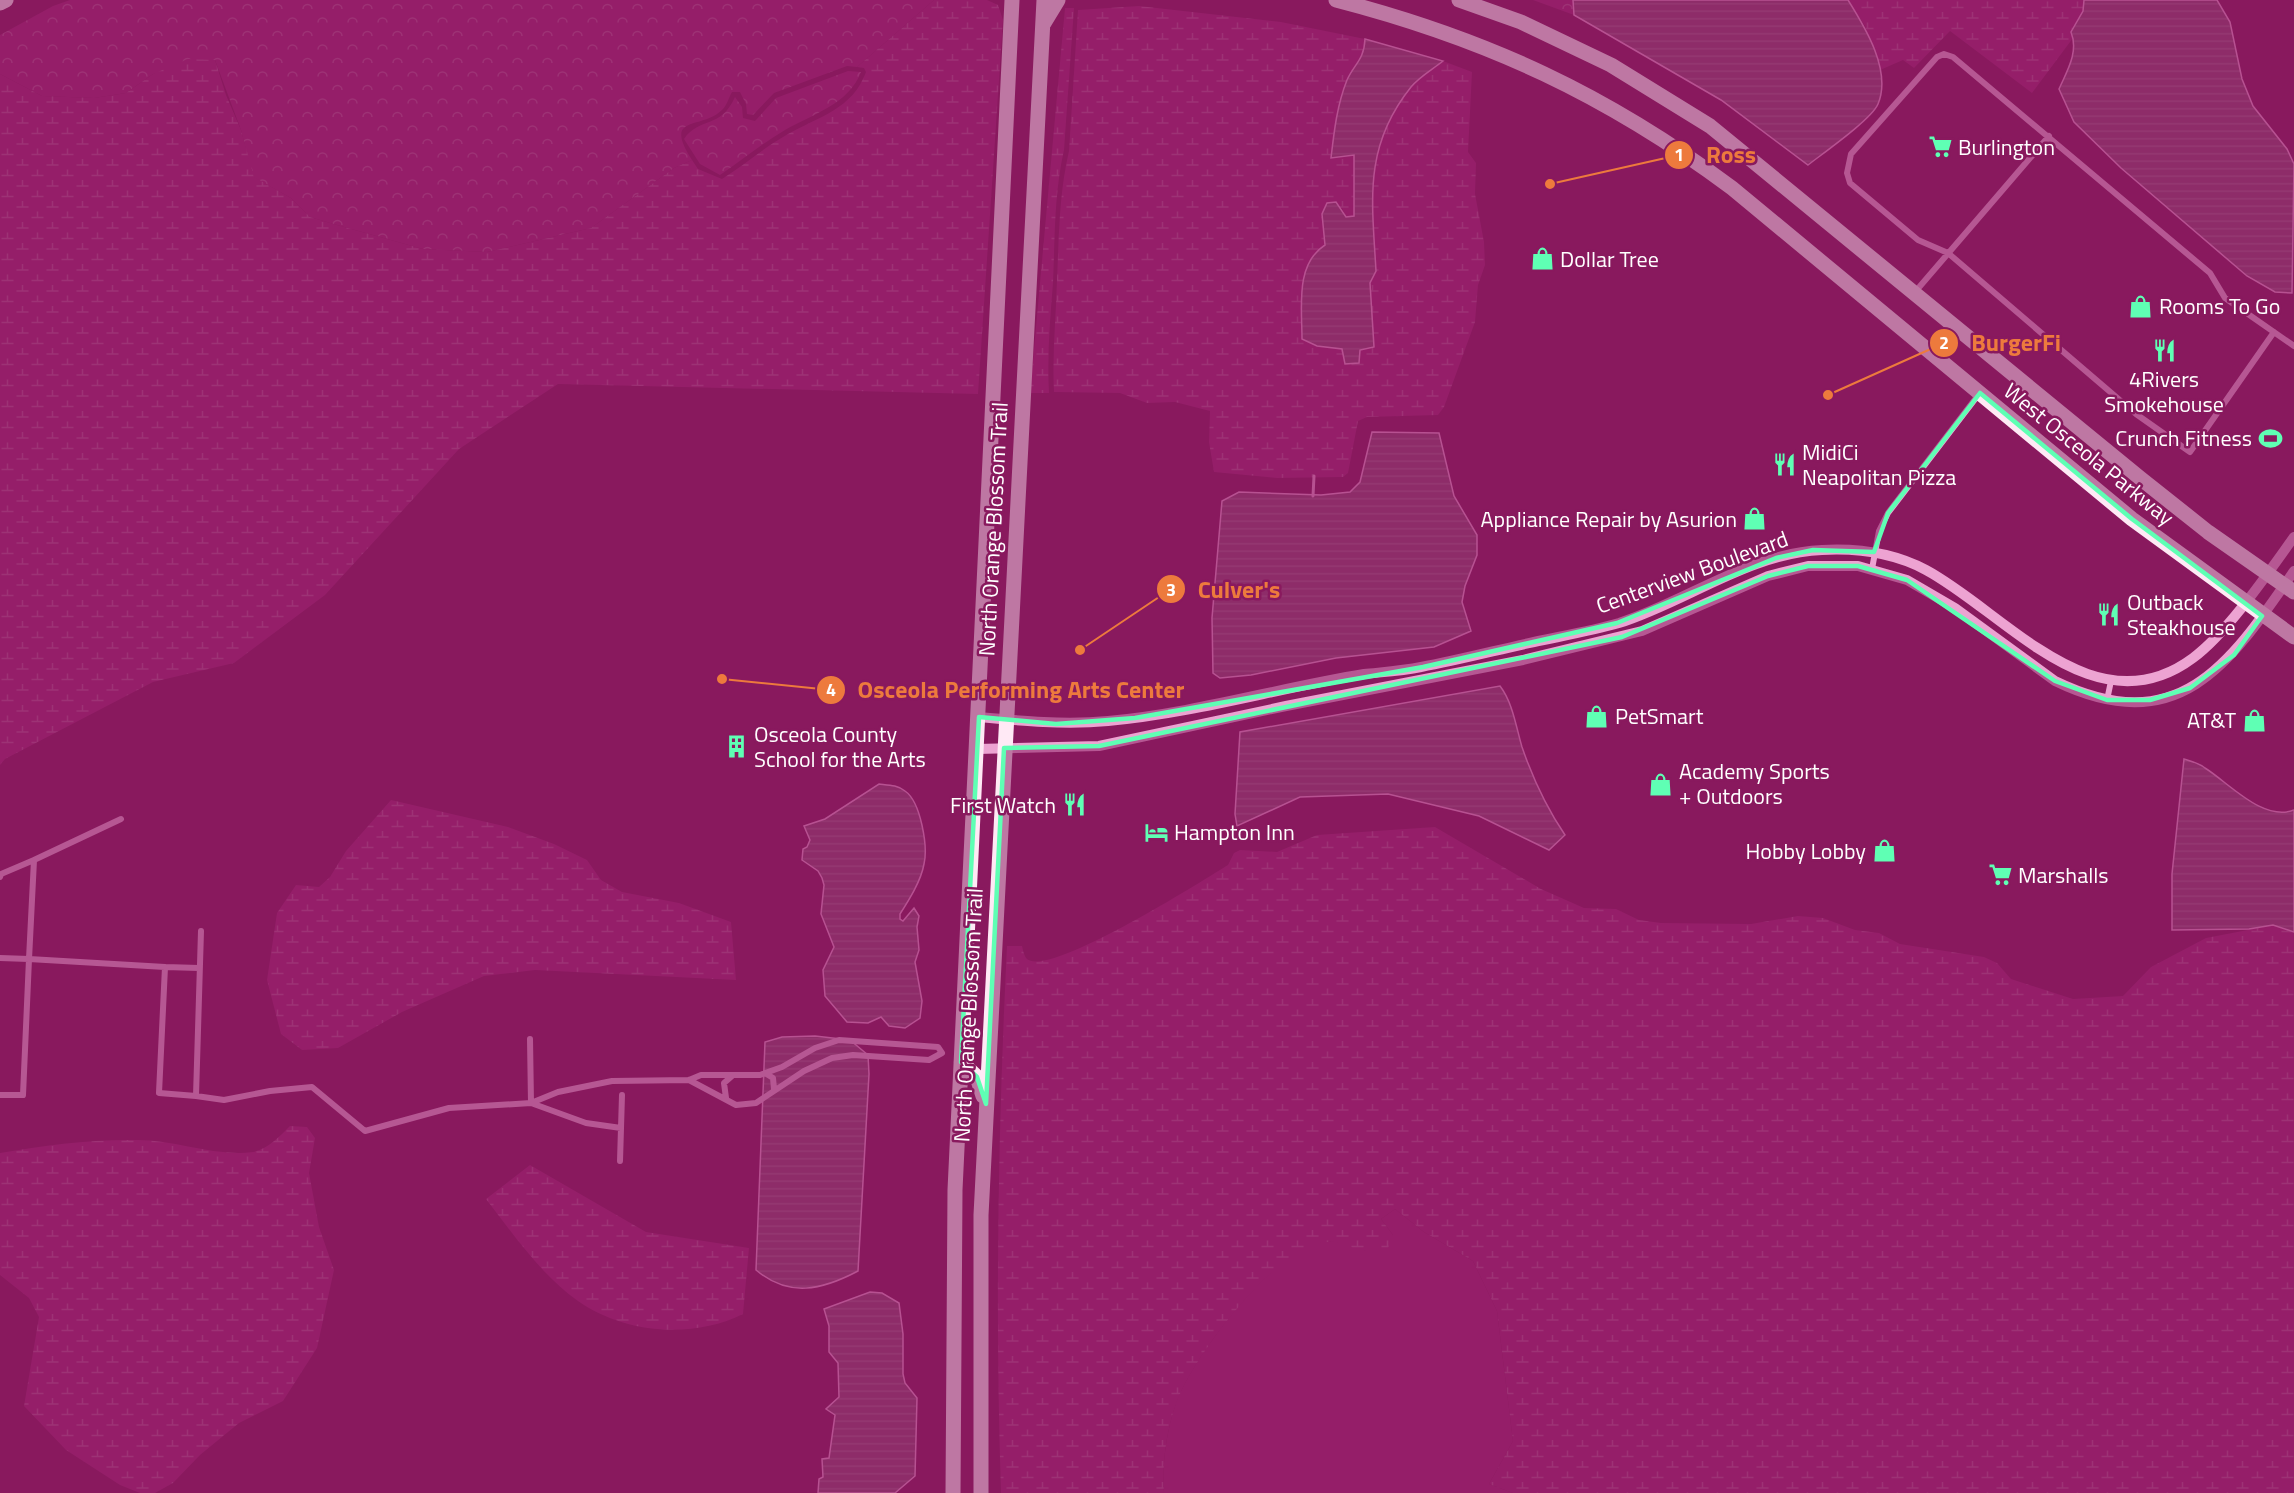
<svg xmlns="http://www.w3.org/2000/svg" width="2294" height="1493" viewBox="0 0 2294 1493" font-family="'Titillium Web',sans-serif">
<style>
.grass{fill:#a42575}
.forest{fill:url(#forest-crowns)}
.wetland{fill:url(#wetland-marsh)}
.water{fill:url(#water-rules);stroke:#ef95cf;stroke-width:1.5}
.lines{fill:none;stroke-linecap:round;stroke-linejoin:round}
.stream{stroke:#ef95cf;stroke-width:3}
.minor{stroke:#eda3d2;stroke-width:6}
.tertiary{stroke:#eda3d2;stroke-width:10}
.primary{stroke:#ffe9f5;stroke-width:15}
.marked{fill:none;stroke:#5fffb4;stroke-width:4.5;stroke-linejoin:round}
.labels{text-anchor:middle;stroke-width:5;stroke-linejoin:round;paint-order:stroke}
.poi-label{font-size:22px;fill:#fff;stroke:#89195e;text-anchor:start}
.street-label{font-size:22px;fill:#fff;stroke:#89195e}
.leader{fill:none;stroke:#ed7a3d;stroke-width:2}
.callout-dot{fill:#ed7a3d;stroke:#89195e;stroke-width:2}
.mark-label{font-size:18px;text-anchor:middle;font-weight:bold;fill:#fff}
.callout-label{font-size:24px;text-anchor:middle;font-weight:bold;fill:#ed7a3d;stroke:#89195e;stroke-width:5;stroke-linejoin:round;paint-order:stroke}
</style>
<defs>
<pattern id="forest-crowns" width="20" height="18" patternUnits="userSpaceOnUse" patternTransform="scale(1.5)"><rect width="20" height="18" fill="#a42575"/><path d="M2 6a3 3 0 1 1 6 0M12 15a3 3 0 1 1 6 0" fill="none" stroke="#b65191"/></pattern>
<pattern id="wetland-marsh" width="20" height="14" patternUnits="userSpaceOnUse" patternTransform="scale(1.5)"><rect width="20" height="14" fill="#a42575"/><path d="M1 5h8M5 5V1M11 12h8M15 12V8" fill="none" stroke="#b65191"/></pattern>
<pattern id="water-rules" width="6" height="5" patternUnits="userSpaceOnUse" patternTransform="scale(1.5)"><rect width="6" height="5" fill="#944375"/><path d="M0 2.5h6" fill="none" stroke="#a45f8a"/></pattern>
</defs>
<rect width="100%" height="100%" fill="#89195e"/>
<!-- grass -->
<path class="grass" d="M 1395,1209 L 1424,1232 L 1473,1261 L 1497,1311 L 1513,1441 L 1489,1484 L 1513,1493 L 1164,1493 C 1162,1464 1166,1432 1176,1403 C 1192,1358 1267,1260 1313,1244 C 1333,1238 1349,1244 1366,1251 L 1393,1235 L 1381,1219 Z"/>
<!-- forest -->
<path class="forest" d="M 70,0 L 934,0 L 857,67 L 847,66 L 774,93 L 753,115 L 747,114 L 746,104 L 740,92 L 732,92 C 729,97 727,105 723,109 C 702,131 662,113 692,160 L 674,168 L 591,228 L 487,252 L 423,249 L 337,225 L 310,217 L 291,198 L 253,177 L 241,130 L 215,60 L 153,74 L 126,93 L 94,98 L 42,96 L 0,74 L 0,35 L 53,6 Z
M 1533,0 L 1573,0 L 1574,15 Z
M 848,71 L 861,72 C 849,104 813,114 785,130 C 763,143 742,160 720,175 L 700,164 L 684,139 C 700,116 720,130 735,97 L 742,107 L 743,118 L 755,121 L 776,98 Z"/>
<!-- wetland -->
<path class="wetland" d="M 934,0 L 987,0 L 998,5 L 1003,20 L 978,394 L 558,384 L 459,449 L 325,595 L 234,663 L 153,682 L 5,759 L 0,765 L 0,74 L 42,96 L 94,98 L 126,93 L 153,74 L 188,59 L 215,60 L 226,95 L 241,130 L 254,177 L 291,198 L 310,217 L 337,225 L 423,249 L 487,252 L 591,228 L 674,168 L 692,160 L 698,169 L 722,179 C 744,165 765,147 788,134 C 818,117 853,109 866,72 L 864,68 L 857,67 Z
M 1848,0 L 2084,0 L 2083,11 L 2071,32 L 2073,38 L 2032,93 L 1950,31 L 1914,68 L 1903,60 L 1880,70 L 1865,26 Z
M 1139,6 L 1281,22 L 1365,39 L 1365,54 L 1348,79 L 1331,157 L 1354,155 L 1354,216 L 1346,217 L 1342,208 L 1322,214 L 1325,245 C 1295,264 1302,308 1302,339 L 1317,346 L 1343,349 L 1345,364 L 1360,350 L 1370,283 L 1376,271 C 1372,200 1364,146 1411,87 C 1419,77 1433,69 1443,61 L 1472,72 L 1468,152 L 1476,163 L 1475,194 L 1484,242 L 1485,265 L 1478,285 L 1475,322 L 1444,407 L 1438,415 L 1367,417 L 1358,421 L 1348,473 L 1343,477 L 1277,478 L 1214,472 L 1209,442 L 1210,411 L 1175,402 L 1147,403 L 1120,393 L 1054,392 C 1052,354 1056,318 1057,280 C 1059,237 1059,193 1069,151 L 1078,10 Z
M 1065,8 L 1074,8 L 1064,150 C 1054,194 1055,238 1053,283 C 1050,320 1047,356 1049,393 L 1030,393 Z
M 391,800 L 508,827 L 554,844 L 587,860 L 601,880 L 622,892 L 679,903 L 731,922 L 736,980 L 535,970 L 484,976 L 402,1012 L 338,1048 L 302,1050 L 281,1034 L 267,980 L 277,913 L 296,885 L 319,887 L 330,877 L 346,851 Z
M 1435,827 L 1541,889 L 1584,908 L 1616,909 L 1639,920 L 1661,923 L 1751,924 L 1798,916 L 1823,918 L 1855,930 L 1879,933 L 1900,944 L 1984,957 L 1997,963 L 2011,979 L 2073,999 L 2123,996 L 2151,967 L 2206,938 L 2274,925 L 2294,932 L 2294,1493 L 1513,1493 L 1489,1484 L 1513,1441 L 1497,1311 L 1473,1261 L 1424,1232 L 1395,1209 L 1381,1219 L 1393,1235 L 1388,1248 C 1382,1249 1372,1252 1366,1251 C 1345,1248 1338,1236 1313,1245 C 1267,1261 1192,1358 1176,1404 C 1166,1432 1162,1464 1164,1493 L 1001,1493 C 995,1311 998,1128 1007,946 L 1022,946 C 1023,950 1024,956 1027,959 C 1049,978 1202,881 1228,865 L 1234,853 L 1240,850 L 1277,852 L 1317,835 Z
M 290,1126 L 307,1127 L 315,1138 L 309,1173 L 319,1227 L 334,1270 L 317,1348 L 283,1401 L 239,1423 L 200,1455 L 173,1483 L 155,1493 L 140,1493 L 120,1485 L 66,1450 L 24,1406 L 39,1317 L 29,1298 L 0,1275 L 0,1153 C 45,1145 92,1139 138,1140 C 176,1140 215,1157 253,1152 C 268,1149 280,1136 290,1126 Z
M 530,1165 L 646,1232 L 749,1248 L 743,1314 C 693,1339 625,1334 578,1301 C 540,1274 514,1235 486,1199 Z"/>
<!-- water -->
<path class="water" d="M 1573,0 L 1848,0 C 1865,27 1892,71 1878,104 C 1872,119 1822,154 1808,165 L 1721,100 L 1574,15 Z
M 2084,0 L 2217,0 L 2230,22 L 2242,79 L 2253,106 L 2287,149 L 2294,164 L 2292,293 L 2275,292 L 2247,276 L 2121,168 L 2074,122 L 2059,89 C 2067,71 2079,52 2071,32 L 2083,11 Z
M 1365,39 L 1443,61 C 1433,69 1419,77 1411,87 C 1363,147 1372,200 1376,271 L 1370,283 L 1374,347 L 1360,350 L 1359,363 L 1345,364 L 1342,349 L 1317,346 L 1302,339 C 1302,307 1295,264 1325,245 L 1322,214 L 1327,203 L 1336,202 L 1346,217 L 1354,216 L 1354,155 L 1331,158 C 1334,132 1337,105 1347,80 C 1355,63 1364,60 1365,39 Z
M 1372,432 L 1439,433 L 1454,496 L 1477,535 L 1477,555 L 1465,586 L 1462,602 L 1471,631 L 1434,647 L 1336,658 L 1251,675 L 1220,678 L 1213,673 L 1212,618 L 1222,501 L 1239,492 L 1321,495 L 1350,492 L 1360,482 Z
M 1500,686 C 1513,703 1516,727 1522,747 C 1533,779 1546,807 1565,835 L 1549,850 L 1479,816 L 1388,794 L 1300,797 L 1237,826 L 1235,814 L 1240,732 Z
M 2184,759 C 2191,761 2199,763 2205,768 C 2229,783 2263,822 2294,810 L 2294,932 L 2273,925 L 2249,929 L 2172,930 L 2172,874 Z
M 879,784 C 888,785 898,785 905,791 C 921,802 928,847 924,864 C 921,881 909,900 900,914 L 900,919 L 903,921 L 914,908 L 919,916 L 917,927 L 919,950 L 915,962 L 922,1001 L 920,1018 L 905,1028 L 889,1026 L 881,1017 L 868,1023 L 847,1022 L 825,996 L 823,970 L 834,947 L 821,914 L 824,885 L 822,878 L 818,871 L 802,860 L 803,849 L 807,847 L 810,840 L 804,826 L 825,819 Z
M 815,1036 L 850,1040 L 868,1055 L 869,1074 L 858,1271 C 822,1290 789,1298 756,1270 L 765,1042 L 782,1037 Z
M 870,1292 L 882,1293 L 899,1303 L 903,1334 L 903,1374 L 905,1383 L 917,1398 L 915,1476 L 895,1493 L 818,1493 L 819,1479 L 823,1477 L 822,1459 L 829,1458 L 835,1415 L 826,1409 L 839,1397 L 838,1363 L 829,1352 L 829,1326 L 824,1309 Z"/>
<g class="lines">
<!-- stream -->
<path class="stream" d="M 1313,496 L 1314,476"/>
<!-- minor -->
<path class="minor" d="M 1915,292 L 2049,136
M 2274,332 L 2190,452 L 2136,414 L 1948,253 L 1918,240 L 1850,183 L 1847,173 L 1851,154 L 1937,57 L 1944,54 L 1953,57 L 2210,273 L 2225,298 L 2294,346
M 1872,569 L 1879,531 L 1888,513 L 1979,394
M 2107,700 L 2111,681
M 121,819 L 34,860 L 29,959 L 165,967
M 0,877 L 1,874 L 34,860
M 201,931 L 196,1096 L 224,1100 L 270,1091 L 312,1087 L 365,1131 L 449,1108 L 531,1103 L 558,1092 L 612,1081 L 689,1080 L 701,1075 L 760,1075 L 782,1067 L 815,1048 L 839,1040 L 938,1047 L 942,1053 L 929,1060 L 853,1055 L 832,1058 L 804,1071 L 756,1103 L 736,1105 L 689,1080
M 0,958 L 29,959 L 23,1095 L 0,1095
M 530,1039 L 531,1103 L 586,1123 L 621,1128
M 765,1073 L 773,1078 L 774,1089
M 196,1096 L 159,1093 L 165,967 L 199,968
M 726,1098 L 724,1083 L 732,1076
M 620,1161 L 622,1095"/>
<!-- tertiary -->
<path class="tertiary" d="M 979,717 C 1022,721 1065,725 1108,721 C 1195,713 1278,688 1364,674 C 1383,672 1402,671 1421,667 C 1459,660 1497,650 1534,642 C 1562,636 1591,631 1619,623 C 1686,602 1749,553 1822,550 C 1858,548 1894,553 1926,570 C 2006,613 2095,731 2193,658 C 2228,632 2268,573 2294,537
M 977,749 L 1099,746 L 1286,706 L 1523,660 L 1642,631 L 1768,576 L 1808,566 L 1858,566 L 1907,580 L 1955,608 L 2055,681 C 2179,741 2230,664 2294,571"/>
<!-- primary -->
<path class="primary" d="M 1336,0 C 1487,39 1607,95 1732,188 L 2132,519 L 2294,637
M 1459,0 L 1521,22 L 1611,65 L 1710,126 L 2140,478 L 2208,532 L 2294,592
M 0,3 L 6,0
M 1044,23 L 1058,0
M 961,1062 L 977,1077 L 983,1096
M 953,1493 L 955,1190 L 1012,0
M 981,1493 L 981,1215 L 1044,0"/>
</g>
<!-- marked area -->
<path d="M0 0H2294V1493H0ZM 1980,393 L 2132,519 L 2262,616 L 2234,655 L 2190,688 L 2150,700 L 2107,700 L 2055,681 L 1907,580 L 1858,566 L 1808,566 L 1768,576 L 1622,637 L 1099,746 L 1004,748 L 986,1104 L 977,1077 L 961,1062 L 979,717 L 1056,724 L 1135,718 L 1423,667 L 1617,623 L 1776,558 L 1813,550 L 1874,552 L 1888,513 Z" fill="#89195e" fill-opacity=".55" fill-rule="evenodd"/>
<path class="marked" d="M 1980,393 L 2132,519 L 2262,616 L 2234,655 L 2190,688 L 2150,700 L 2107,700 L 2055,681 L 1907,580 L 1858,566 L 1808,566 L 1768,576 L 1622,637 L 1099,746 L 1004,748 L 986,1104 L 977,1077 L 961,1062 L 979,717 L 1056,724 L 1135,718 L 1423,667 L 1617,623 L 1776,558 L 1813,550 L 1874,552 L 1888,513 Z"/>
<!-- icons -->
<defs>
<symbol id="supermarket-bare" viewBox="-9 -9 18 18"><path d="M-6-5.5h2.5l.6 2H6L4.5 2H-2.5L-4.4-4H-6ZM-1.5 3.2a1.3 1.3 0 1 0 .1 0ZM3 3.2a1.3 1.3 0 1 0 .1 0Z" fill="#5fffb4" stroke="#89195e" stroke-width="2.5" paint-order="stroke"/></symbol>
<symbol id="shop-bare" viewBox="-9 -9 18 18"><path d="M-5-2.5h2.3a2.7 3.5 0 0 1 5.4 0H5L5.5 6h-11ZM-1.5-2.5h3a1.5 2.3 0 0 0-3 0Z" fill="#5fffb4" stroke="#89195e" stroke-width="2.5" paint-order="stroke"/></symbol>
<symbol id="restaurant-bare" viewBox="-9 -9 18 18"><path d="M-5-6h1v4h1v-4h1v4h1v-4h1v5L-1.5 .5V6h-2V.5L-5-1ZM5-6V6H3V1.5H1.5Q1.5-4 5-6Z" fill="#5fffb4" stroke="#89195e" stroke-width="2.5" paint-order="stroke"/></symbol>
<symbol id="stadium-bare" viewBox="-9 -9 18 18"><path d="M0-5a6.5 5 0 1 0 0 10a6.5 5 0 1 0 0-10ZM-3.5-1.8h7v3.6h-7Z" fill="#5fffb4" stroke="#89195e" stroke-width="2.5" paint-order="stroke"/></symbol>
<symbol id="building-bare" viewBox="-9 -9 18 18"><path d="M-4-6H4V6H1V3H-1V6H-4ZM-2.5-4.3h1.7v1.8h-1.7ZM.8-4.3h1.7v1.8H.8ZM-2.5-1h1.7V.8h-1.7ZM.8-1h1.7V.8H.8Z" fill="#5fffb4" stroke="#89195e" stroke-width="2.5" paint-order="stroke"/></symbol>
<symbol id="hotel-bare" viewBox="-9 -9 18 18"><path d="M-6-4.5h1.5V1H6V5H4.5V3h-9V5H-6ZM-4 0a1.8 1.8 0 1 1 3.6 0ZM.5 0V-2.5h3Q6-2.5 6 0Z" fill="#5fffb4" stroke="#89195e" stroke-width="2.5" paint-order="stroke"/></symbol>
</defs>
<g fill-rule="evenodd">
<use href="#supermarket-bare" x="1924" y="130" width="33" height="33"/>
<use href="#shop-bare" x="1526" y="242" width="33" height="33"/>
<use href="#shop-bare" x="2124" y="290" width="33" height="33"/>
<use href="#restaurant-bare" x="2148" y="334" width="33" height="33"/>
<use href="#stadium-bare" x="2254" y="422" width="33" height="33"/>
<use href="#restaurant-bare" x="1768" y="448" width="33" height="33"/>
<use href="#shop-bare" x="1738" y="502" width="33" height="33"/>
<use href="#restaurant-bare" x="2092" y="598" width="33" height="33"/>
<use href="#shop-bare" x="1580" y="700" width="33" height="33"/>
<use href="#shop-bare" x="2238" y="704" width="33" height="33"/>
<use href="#building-bare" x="720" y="730" width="33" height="33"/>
<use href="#shop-bare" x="1644" y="768" width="33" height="33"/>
<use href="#restaurant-bare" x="1058" y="788" width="33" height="33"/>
<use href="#hotel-bare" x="1140" y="816" width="33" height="33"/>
<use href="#shop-bare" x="1868" y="834" width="33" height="33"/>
<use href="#supermarket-bare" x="1984" y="858" width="33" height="33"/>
</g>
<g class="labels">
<!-- poi labels -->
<g class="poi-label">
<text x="1958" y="155">Burlington</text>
<text x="1560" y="267">Dollar Tree</text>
<text x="2159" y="314">Rooms To Go</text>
<text x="2164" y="387" text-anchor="middle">4Rivers<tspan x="2164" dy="25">Smokehouse</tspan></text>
<text x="2252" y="446" text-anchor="end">Crunch Fitness</text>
<text x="1802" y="460">MidiCi<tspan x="1802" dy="25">Neapolitan Pizza</tspan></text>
<text x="1737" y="527" text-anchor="end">Appliance Repair by Asurion</text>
<text x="2127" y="610">Outback<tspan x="2127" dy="25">Steakhouse</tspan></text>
<text x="1615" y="724">PetSmart</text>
<text x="2236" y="728" text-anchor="end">AT&amp;T</text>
<text x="754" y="742">Osceola County<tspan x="754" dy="25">School for the Arts</tspan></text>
<text x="1679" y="779">Academy Sports<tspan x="1679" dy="25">+ Outdoors</tspan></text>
<text x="1056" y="813" text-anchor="end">First Watch</text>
<text x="1174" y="840">Hampton Inn</text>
<text x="1866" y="859" text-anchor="end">Hobby Lobby</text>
<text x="2018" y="883">Marshalls</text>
</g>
<!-- street labels -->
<g class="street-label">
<text transform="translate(2089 454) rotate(39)" y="8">West Osceola Parkway</text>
<text transform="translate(993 529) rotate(-87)" y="8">North Orange Blossom Trail</text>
<text transform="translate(1692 572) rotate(-20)" y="8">Centerview Boulevard</text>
<text transform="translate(968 1015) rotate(-87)" y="8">North Orange Blossom Trail</text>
</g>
</g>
<!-- callouts -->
<path class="leader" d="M1550 184L1679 155M1828 395L1944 343M1080 650L1171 589M722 679L831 690"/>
<g class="callout-dot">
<circle cx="1550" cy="184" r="6"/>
<circle cx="1828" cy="395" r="6"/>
<circle cx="1080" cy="650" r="6"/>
<circle cx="722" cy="679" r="6"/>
<circle cx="1679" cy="155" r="15"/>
<circle cx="1944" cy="343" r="15"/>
<circle cx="1171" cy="589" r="15"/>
<circle cx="831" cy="690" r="15"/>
</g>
<g class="mark-label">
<text x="1679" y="161">1</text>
<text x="1944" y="349">2</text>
<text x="1171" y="596">3</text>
<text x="831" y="696">4</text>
</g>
<g class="callout-label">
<text x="1731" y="163">Ross</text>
<text x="2016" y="351">BurgerFi</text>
<text x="1239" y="598">Culver's</text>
<text x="1021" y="698">Osceola Performing Arts Center</text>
</g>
</svg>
